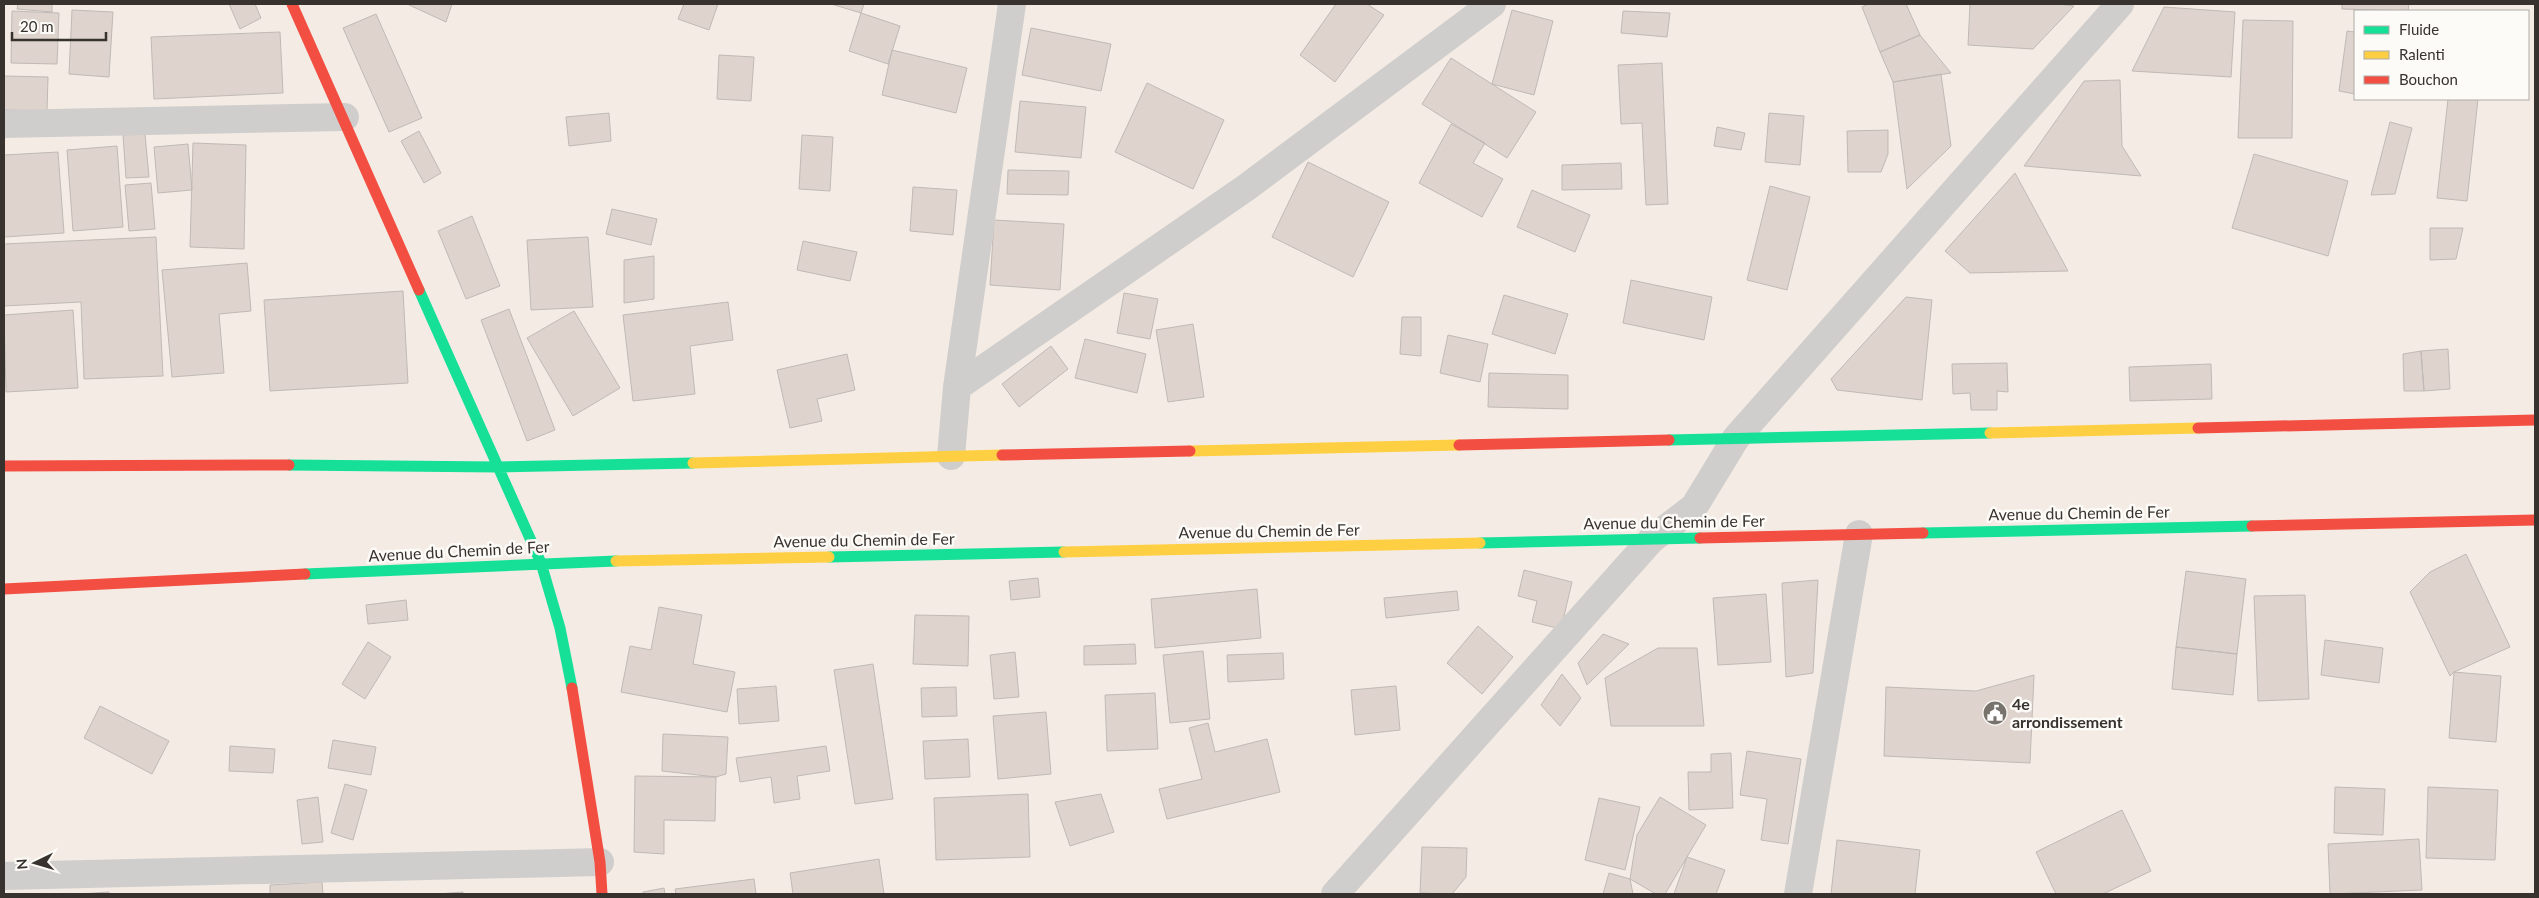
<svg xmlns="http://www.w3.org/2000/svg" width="2539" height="898" viewBox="0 0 2539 898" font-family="Lato,sans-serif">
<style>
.building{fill:#ded3cd;stroke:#c0b9b5}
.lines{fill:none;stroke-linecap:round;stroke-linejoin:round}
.street{stroke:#d0cecc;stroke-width:28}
.fast{stroke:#16e098;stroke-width:11}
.slow{stroke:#ffcf43;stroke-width:11}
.jam{stroke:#f24e42;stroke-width:11}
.labels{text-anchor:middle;stroke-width:5;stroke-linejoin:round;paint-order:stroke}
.street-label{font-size:16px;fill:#37322d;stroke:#fdfbf8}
.poi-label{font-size:16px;font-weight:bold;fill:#37322d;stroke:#fdfbf8;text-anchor:start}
</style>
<rect width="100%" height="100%" fill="#f4ece4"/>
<!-- building -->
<path class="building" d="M 18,4 L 52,4 L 52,12 L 17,9 Z
M 229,4 L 255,4 L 261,18 L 240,29 Z
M 407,4 L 452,4 L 446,22 Z
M 684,4 L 718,4 L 709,30 L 678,19 Z
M 831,4 L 864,4 L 861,13 Z
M 1336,4 L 1367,4 L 1384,15 L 1335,82 L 1300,55 Z
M 1868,4 L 1906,4 L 1920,35 L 1880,52 L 1862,7 Z
M 1970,4 L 2058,4 L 2074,6 L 2033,49 L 1968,45 Z
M 2342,4 L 2409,4 L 2408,11 L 2342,9 Z
M 2164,7 L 2235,12 L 2231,77 L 2132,71 Z
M 72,10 L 113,12 L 109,77 L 69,74 Z
M 1512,10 L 1553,21 L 1534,95 L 1492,84 Z
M 12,11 L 59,13 L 57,64 L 11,63 Z
M 1623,11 L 1670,13 L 1667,37 L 1621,33 Z
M 861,13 L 900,26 L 888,64 L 849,51 Z
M 376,14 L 422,118 L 389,132 L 343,28 Z
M 2243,20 L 2293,21 L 2292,138 L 2238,138 Z
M 1031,28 L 1111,44 L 1101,91 L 1022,75 Z
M 2347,31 L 2355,32 L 2355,94 L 2339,91 Z
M 280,32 L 283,93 L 154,99 L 151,37 Z
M 1920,35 L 1951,73 L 1893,82 L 1880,52 Z
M 892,50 L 967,68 L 956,113 L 882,95 Z
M 719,55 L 754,57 L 751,101 L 717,99 Z
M 1451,58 L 1536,112 L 1507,158 L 1422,104 Z
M 1662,63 L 1668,204 L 1646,205 L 1642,123 L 1621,124 L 1618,65 Z
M 1941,74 L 1951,146 L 1907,189 L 1893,82 Z
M 4,76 L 48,77 L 47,111 L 4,110 Z
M 2120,80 L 2122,146 L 2141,176 L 2024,166 L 2084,81 Z
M 1147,83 L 1224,120 L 1193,189 L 1115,152 Z
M 2448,99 L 2478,99 L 2467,201 L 2437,198 Z
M 1020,101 L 1086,107 L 1081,158 L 1015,152 Z
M 609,113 L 611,141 L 569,146 L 566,117 Z
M 1769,113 L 1804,116 L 1800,165 L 1765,162 Z
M 2390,122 L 2412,128 L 2395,194 L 2371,195 Z
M 1451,124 L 1485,143 L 1473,163 L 1503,179 L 1482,217 L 1419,183 Z
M 1717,127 L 1745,133 L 1741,150 L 1714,146 Z
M 1888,130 L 1888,154 L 1881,172 L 1848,172 L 1847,131 Z
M 419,131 L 441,173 L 424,183 L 401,141 Z
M 145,134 L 149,177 L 126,178 L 123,135 Z
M 802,135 L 833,137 L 830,191 L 799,189 Z
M 193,143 L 246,145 L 244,249 L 190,247 Z
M 188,144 L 192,190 L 158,193 L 154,147 Z
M 117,146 L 123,227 L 73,231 L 67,150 Z
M 58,152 L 64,233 L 4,237 L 4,155 Z
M 2254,154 L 2348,181 L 2328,256 L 2232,228 Z
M 1308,162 L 1389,202 L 1353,277 L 1272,237 Z
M 1621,163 L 1622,189 L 1562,190 L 1562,165 Z
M 1008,170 L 1069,171 L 1068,195 L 1007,194 Z
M 2015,173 L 2068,271 L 1970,273 L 1945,251 Z
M 151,183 L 155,229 L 129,231 L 125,185 Z
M 1770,186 L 1810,197 L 1787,290 L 1747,280 Z
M 913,187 L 957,190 L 953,235 L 910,231 Z
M 1532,190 L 1590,215 L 1575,252 L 1517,227 Z
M 612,209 L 657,219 L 651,245 L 606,234 Z
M 472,216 L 500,286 L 466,299 L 438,231 Z
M 994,220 L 1064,224 L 1060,290 L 990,285 Z
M 2430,228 L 2463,228 L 2456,259 L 2430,260 Z
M 156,237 L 163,376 L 84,379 L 81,302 L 4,306 L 4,244 Z
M 588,237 L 593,307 L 531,310 L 527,240 Z
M 803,241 L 857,252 L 850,281 L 797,270 Z
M 654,256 L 654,299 L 624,303 L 624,260 Z
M 247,263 L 251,311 L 219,314 L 224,373 L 172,377 L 162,270 Z
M 1631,280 L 1712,297 L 1704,340 L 1623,323 Z
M 403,291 L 408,383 L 270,391 L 264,300 Z
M 1124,293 L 1158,299 L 1150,339 L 1117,333 Z
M 1504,295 L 1568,314 L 1555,354 L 1492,334 Z
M 1906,297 L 1932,300 L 1922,400 L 1837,390 L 1831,379 Z
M 728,302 L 733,340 L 690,346 L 695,394 L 633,401 L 623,315 Z
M 509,309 L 555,430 L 527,441 L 481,320 Z
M 73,310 L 78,388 L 6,392 L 4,315 Z
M 574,311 L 620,388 L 573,416 L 527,338 Z
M 1402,317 L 1421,317 L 1421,356 L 1400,354 Z
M 1193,324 L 1204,397 L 1168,402 L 1156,330 Z
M 1448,335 L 1488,344 L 1480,382 L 1440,373 Z
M 1085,339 L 1146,354 L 1137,393 L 1075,378 Z
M 1051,346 L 1068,369 L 1019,407 L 1002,384 Z
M 2448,349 L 2450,389 L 2424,391 L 2421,351 Z
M 2421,351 L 2424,391 L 2404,391 L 2403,354 Z
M 847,354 L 855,390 L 817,399 L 822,421 L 790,428 L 777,370 Z
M 2007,363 L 2008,392 L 1997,391 L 1997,410 L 1971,410 L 1970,393 L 1953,394 L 1952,364 Z
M 2211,364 L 2212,399 L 2130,401 L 2129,367 Z
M 1489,373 L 1568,375 L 1568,409 L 1488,407 Z
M 2466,554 L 2510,647 L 2454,672 L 2450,676 L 2410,592 L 2430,572 Z
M 1524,570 L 1572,582 L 1561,629 L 1532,622 L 1537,601 L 1518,596 Z
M 2186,571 L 2246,579 L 2237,654 L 2176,647 Z
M 1038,578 L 1040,597 L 1011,600 L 1009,581 Z
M 1818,580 L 1813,673 L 1786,677 L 1782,583 Z
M 1257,589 L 1261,638 L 1155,648 L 1151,599 Z
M 1457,591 L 1459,610 L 1386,618 L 1384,598 Z
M 1766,594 L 1771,662 L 1718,665 L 1713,598 Z
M 2305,595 L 2309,699 L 2258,701 L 2254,596 Z
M 406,600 L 408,620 L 368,624 L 366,605 Z
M 659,607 L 702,615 L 693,664 L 735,672 L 727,712 L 621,692 L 630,646 L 651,650 Z
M 915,615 L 969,616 L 968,666 L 913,664 Z
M 1478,626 L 1513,657 L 1482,694 L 1447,663 Z
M 1603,634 L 1629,644 L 1587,685 L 1578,663 Z
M 2325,640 L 2383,648 L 2379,683 L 2321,675 Z
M 368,642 L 391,657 L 365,699 L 342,684 Z
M 1135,644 L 1136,664 L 1084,665 L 1084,646 Z
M 2176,647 L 2237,654 L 2233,695 L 2172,689 Z
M 1658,648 L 1697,648 L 1704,726 L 1611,726 L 1605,678 Z
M 1203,651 L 1210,719 L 1170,723 L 1163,655 Z
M 1015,652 L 1019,697 L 994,699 L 990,655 Z
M 1283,653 L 1284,679 L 1228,682 L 1227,655 Z
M 873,664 L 893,799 L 855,804 L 834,670 Z
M 2454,672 L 2501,676 L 2496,742 L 2449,738 Z
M 1562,674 L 1581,698 L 1560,726 L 1541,705 Z
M 2034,675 L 2030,763 L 1884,756 L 1886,687 L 1976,691 Z
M 776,686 L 779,721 L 739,724 L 737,689 Z
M 1396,686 L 1400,730 L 1355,735 L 1351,690 Z
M 956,687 L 957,716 L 922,717 L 921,688 Z
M 1155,693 L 1158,749 L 1107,751 L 1105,695 Z
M 100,706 L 169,741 L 152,774 L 84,738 Z
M 1046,712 L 1051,774 L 998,779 L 993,716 Z
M 1208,723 L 1215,752 L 1267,739 L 1280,792 L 1167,819 L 1159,789 L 1202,779 L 1189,728 Z
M 663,734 L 728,737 L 726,774 L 716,777 L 662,771 Z
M 968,739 L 970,777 L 925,779 L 923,741 Z
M 333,740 L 376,747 L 371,775 L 328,768 Z
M 230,746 L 275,749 L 273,773 L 229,771 Z
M 826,746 L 830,771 L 797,776 L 800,799 L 774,803 L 771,777 L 740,782 L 736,758 Z
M 1747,751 L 1801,759 L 1788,844 L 1761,840 L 1767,799 L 1740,795 Z
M 1731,753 L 1733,808 L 1689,810 L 1688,772 L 1711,772 L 1711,754 Z
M 635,776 L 716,777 L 715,821 L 664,820 L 664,854 L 634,852 Z
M 345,784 L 367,790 L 353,840 L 331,833 Z
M 2335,787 L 2385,789 L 2383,835 L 2334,833 Z
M 2428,787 L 2498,790 L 2495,860 L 2426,858 Z
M 1028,794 L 1030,857 L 936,860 L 934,798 Z
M 1101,794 L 1114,832 L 1070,846 L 1055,802 Z
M 318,797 L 323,842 L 302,844 L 297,800 Z
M 1660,797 L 1706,825 L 1665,894 L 1656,894 L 1630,879 L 1637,835 Z
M 1599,798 L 1640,807 L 1625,870 L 1585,860 Z
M 2122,810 L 2151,871 L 2103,894 L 2056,894 L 2036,852 Z
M 2419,839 L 2422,890 L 2330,894 L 2328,844 Z
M 1837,840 L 1920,850 L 1915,894 L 1831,894 Z
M 1422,847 L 1467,848 L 1466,877 L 1452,894 L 1420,893 Z
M 1687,857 L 1725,870 L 1716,894 L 1674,894 Z
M 879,859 L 884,894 L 793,894 L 790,873 Z
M 1609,873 L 1630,879 L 1633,894 L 1603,894 Z
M 754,879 L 756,894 L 676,894 L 675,889 Z
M 322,882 L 323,894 L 270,894 L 270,885 Z
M 664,888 L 665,894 L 643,894 L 643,892 Z
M 109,892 L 109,894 L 80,894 Z
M 463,892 L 463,894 L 437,894 Z"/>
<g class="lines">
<!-- street -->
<path class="street" d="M 4,124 L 345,117
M 957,387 L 1012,4
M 951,456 L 957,387 L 1247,187 L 1492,4
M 4,876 L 600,862
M 1335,894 L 1652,539 L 1694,507 L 1736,438 L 2120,4
M 1798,894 L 1859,534"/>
<!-- fast -->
<path class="fast" d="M 419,290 L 541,563 L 560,628 L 572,688
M 1669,440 L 1990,433
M 289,465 L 498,467 L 693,463
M 1923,533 L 2252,526
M 1480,543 L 1700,538
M 829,557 L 1064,552
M 305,574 L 616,561"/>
<!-- slow -->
<path class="slow" d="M 1990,433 L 2198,428
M 1190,451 L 1459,445
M 693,463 L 1002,455
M 1064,552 L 1480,543
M 616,561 L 829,557"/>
<!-- jam -->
<path class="jam" d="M 292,4 L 419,290
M 2198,428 L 2535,420
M 1459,445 L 1669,440
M 1002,455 L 1190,451
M 4,466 L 289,465
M 2252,526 L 2535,520
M 1700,538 L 1923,533
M 4,589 L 305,574
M 572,688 L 600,862 L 602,894"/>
</g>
<!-- icons -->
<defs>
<symbol id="civic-disc" viewBox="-11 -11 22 22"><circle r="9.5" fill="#79736d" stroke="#fdfbf8"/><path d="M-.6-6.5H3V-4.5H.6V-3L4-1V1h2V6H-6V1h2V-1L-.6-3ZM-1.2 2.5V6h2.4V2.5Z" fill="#fff"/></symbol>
</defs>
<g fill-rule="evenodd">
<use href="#civic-disc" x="1981" y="699" width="28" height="28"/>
</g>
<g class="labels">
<!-- street labels -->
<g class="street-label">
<text transform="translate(2079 513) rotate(-1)" y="6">Avenue du Chemin de Fer</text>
<text transform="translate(1674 522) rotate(-1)" y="6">Avenue du Chemin de Fer</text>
<text transform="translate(1269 531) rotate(-1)" y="6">Avenue du Chemin de Fer</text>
<text transform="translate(864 540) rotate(-1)" y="6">Avenue du Chemin de Fer</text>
<text transform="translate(459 551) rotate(-3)" y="6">Avenue du Chemin de Fer</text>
</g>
<!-- poi labels -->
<g class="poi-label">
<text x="2012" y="710">4e<tspan x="2012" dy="18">arrondissement</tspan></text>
</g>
</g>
<!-- border -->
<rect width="2539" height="898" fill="none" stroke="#37322d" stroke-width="10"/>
<!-- legend -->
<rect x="2354" y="10" width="175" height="90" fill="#fdfbf8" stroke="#aeaba7"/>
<rect x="2364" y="26" width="25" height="8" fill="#16e098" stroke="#aeaba7"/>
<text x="2399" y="35" font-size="15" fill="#37322d">Fluide</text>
<rect x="2364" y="51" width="25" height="8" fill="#ffcf43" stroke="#aeaba7"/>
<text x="2399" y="60" font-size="15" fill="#37322d">Ralenti</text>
<rect x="2364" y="76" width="25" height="8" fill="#f24e42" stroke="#aeaba7"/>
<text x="2399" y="85" font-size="15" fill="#37322d">Bouchon</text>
<!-- north arrow -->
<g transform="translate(35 863) rotate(265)" stroke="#fdfbf8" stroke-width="4" paint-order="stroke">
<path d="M0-4L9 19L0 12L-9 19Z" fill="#37322d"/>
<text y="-8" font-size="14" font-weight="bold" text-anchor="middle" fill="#37322d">N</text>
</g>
<!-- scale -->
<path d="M12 32v8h94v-8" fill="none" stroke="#37322d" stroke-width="2.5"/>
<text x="20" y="32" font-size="15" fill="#37322d" stroke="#fdfbf8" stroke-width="4" paint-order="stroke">20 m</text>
</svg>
